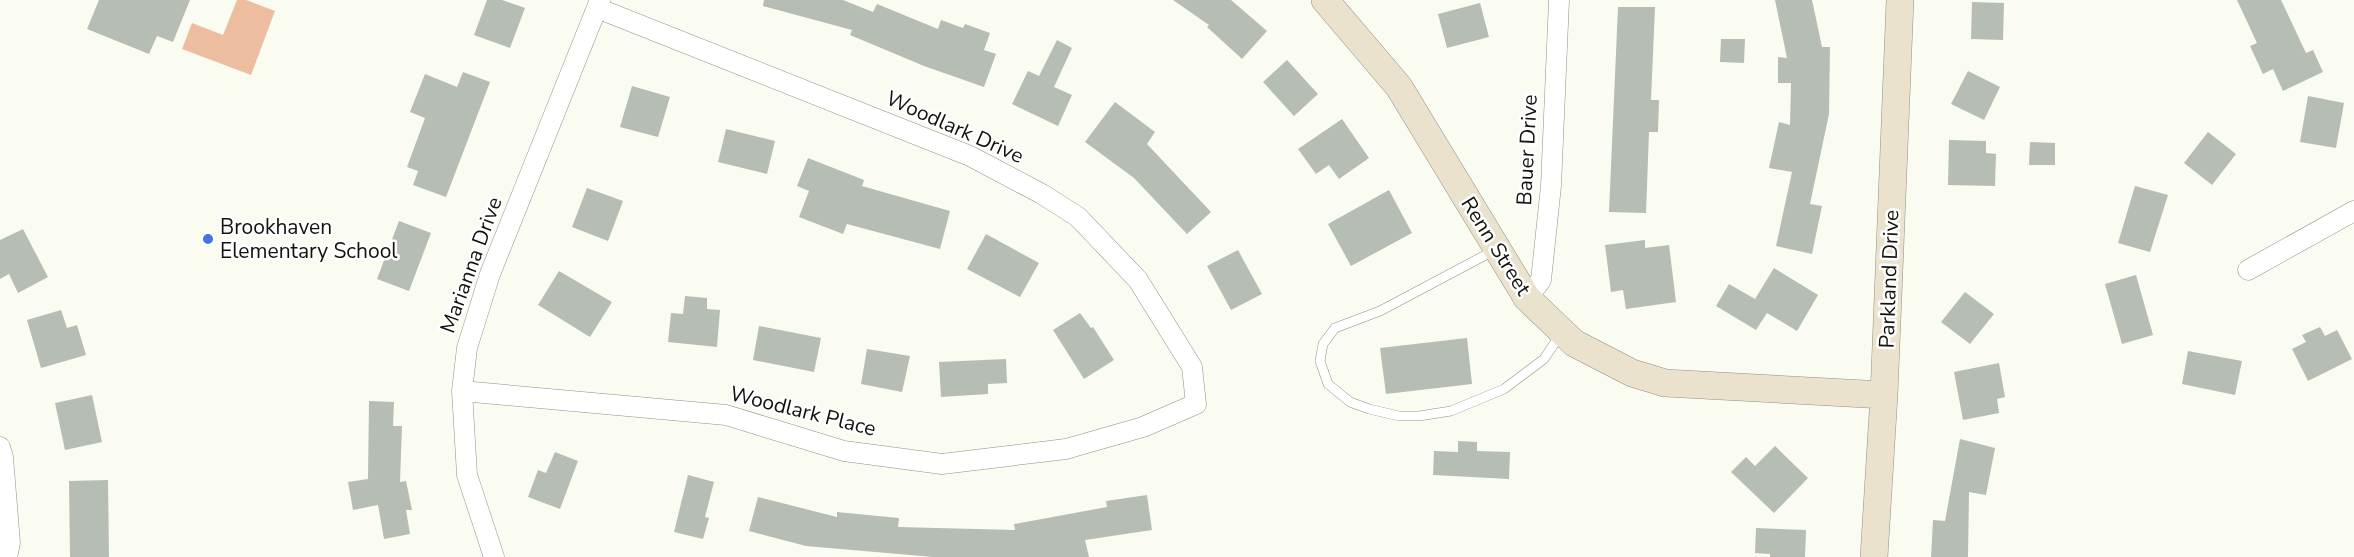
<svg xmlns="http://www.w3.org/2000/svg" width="2354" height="557" viewBox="0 0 2354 557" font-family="'Nunito Sans',sans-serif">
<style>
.green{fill:#ecbd9e}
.building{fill:#b5bdb5}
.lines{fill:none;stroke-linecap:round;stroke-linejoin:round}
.lane-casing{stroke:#8f9187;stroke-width:10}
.street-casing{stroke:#8f9187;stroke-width:21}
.secondary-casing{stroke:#8f9187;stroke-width:28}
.lane{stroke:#fff;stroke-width:9}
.street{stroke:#fff;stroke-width:20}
.secondary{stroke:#ebe2cd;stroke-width:27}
.poi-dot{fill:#4372e3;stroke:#fff;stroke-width:2}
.labels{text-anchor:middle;stroke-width:5;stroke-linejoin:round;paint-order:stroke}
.street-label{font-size:21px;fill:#12130f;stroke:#fff}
.poi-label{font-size:21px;fill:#12130f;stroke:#fff;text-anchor:start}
</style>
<rect width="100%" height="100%" fill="#fafcf2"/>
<!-- green -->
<path class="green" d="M 237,0 L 246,0 L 275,11 L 251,75 L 182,49 L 192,23 L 223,35 Z"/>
<!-- building -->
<path class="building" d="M 99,0 L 190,0 L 173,42 L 157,36 L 149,54 L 87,29 Z
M 487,0 L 502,0 L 525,8 L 510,48 L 474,35 Z
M 764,0 L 843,0 L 873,12 L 877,4 L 938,29 L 941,20 L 963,28 L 965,24 L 990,33 L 984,50 L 996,54 L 984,87 L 924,66 L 850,35 L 852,30 L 763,6 Z
M 1173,0 L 1231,0 L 1267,31 L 1242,59 L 1207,27 L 1209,25 Z
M 1775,0 L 1812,0 L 1822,47 L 1830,47 L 1829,114 L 1810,204 L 1822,206 L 1812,254 L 1776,246 L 1792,172 L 1769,168 L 1779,122 L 1790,125 L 1791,83 L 1778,83 L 1778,57 L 1787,58 Z
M 2237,0 L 2281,0 L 2306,53 L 2313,50 L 2323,72 L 2283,91 L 2273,69 L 2263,74 L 2250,46 L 2257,43 Z
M 1972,2 L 2004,3 L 2003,40 L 1971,39 Z
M 1480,3 L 1489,37 L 1447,48 L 1438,14 Z
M 1618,7 L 1655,7 L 1651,100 L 1659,100 L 1658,132 L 1649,132 L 1646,213 L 1609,212 Z
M 1721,39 L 1745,39 L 1744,63 L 1720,62 Z
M 1057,40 L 1072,48 L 1054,87 L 1072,95 L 1058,126 L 1012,104 L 1028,71 L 1039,76 Z
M 1287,60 L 1318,94 L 1294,116 L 1263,82 Z
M 1968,71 L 2000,87 L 1984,120 L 1951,104 Z
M 463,72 L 490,82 L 446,197 L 413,185 L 418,171 L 407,167 L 425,118 L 410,112 L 425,74 L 457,87 Z
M 632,86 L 670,97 L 658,137 L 620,127 Z
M 2308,96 L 2344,103 L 2336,148 L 2300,142 Z
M 1115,102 L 1155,132 L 1147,144 L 1211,212 L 1187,234 L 1134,178 L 1085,142 Z
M 1342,119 L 1369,158 L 1339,179 L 1329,165 L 1316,174 L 1298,149 Z
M 726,129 L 775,141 L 767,174 L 718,162 Z
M 2208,132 L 2236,154 L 2212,185 L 2184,163 Z
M 1949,140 L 1986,141 L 1986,153 L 1996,154 L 1995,186 L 1948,185 Z
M 2030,142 L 2055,143 L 2055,165 L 2029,165 Z
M 808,158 L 864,180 L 862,186 L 950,211 L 940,249 L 847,224 L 843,234 L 799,217 L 809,191 L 797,186 Z
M 2135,186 L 2168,195 L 2150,252 L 2118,243 Z
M 587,188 L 623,201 L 608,241 L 572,227 Z
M 1389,190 L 1412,233 L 1351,266 L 1328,224 Z
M 399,221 L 431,233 L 409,291 L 377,279 Z
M 23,229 L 48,277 L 18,293 L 9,274 L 0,279 L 0,240 Z
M 986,234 L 1039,263 L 1020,297 L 967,269 Z
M 1645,240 L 1645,248 L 1669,245 L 1676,302 L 1626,309 L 1623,290 L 1611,292 L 1605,245 Z
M 1238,250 L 1262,294 L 1231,310 L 1207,266 Z
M 1774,268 L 1818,295 L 1797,331 L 1767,313 L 1756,330 L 1716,306 L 1729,284 L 1755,299 Z
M 559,271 L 612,302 L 590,337 L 538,305 Z
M 2136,275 L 2153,335 L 2122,344 L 2105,284 Z
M 1965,292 L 1994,314 L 1970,344 L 1941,322 Z
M 685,296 L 707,298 L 707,309 L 720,310 L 717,347 L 668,342 L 671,313 L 683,314 Z
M 61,310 L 67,328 L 77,325 L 86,355 L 41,368 L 27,320 Z
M 1080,313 L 1091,328 L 1093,327 L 1114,360 L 1084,379 L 1053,330 Z
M 759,326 L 821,338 L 814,372 L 753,360 Z
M 2320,327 L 2325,336 L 2337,330 L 2352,359 L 2308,381 L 2292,349 L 2306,342 L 2302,335 Z
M 1467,338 L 1472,384 L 1386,394 L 1380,348 Z
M 867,349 L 910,356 L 902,392 L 861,384 Z
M 2188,351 L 2242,361 L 2235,395 L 2182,384 Z
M 1006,359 L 1007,383 L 988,384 L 988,394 L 941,397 L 939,362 Z
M 1999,363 L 2005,397 L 1997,399 L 1999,413 L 1963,420 L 1954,372 Z
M 92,395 L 102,442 L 65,450 L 55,403 Z
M 369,401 L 394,402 L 393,426 L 402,426 L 400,482 L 406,481 L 412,510 L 406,510 L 410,534 L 384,539 L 378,505 L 353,510 L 348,482 L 368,479 Z
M 1960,439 L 1995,448 L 1986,495 L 1969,492 L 1968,557 L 1931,557 L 1933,520 L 1945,521 Z
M 1458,441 L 1477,442 L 1477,451 L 1510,452 L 1509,479 L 1433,475 L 1434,451 L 1458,452 Z
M 1775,446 L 1808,478 L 1774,513 L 1731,472 L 1746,457 L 1755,466 Z
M 555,452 L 578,461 L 560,509 L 528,497 L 538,470 L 546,473 Z
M 688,475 L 714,482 L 705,517 L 709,518 L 703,539 L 674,532 Z
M 108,480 L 109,557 L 70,557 L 69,481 Z
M 1147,495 L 1152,530 L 1085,540 L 1089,557 L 933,557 L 806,546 L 749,531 L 758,497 L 837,517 L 837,512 L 899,518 L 898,527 L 1015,530 L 1014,524 L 1107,507 L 1106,501 Z
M 1756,528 L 1806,530 L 1805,557 L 1770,557 L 1770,554 L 1755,553 Z"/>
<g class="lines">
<defs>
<path id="lane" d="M 1495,250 L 1380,311 L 1335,328 L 1323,344 L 1320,361 L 1328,384 L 1350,402 L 1369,409 L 1399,416 L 1419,416 L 1451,411 L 1504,389 L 1544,359 L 1560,335"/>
<path id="street" d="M 2248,270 L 2354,211
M 1527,298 L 1541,280 L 1551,186 L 1559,0
M 462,391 L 726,415 L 844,451 L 942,464 L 1066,449 L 1143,427 L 1196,404 L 1192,367 L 1138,280 L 1078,217 L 1042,194 L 970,156 L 597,8
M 0,447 L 3,457 L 10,543 L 7,557
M 494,557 L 467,475 L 462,391 L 467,348 L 490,274 L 600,0"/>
<path id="secondary" d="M 1325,0 L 1399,87 L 1527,298 L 1574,343 L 1632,373 L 1665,383 L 1884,395
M 1874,557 L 1884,395 L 1900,0"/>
</defs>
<!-- lane casing -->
<use href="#lane" class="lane-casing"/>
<!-- street casing -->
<use href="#street" class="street-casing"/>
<!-- secondary casing -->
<use href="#secondary" class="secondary-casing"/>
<!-- lane -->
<use href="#lane" class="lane"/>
<!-- street -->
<use href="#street" class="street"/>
<!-- secondary -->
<use href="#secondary" class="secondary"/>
</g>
<!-- markers -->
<circle class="poi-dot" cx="208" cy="239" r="6"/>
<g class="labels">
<!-- street labels -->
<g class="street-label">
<text transform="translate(955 127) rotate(24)" y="7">Woodlark Drive</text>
<text transform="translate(1527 150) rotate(-87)" y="7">Bauer Drive</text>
<text transform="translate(1496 246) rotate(58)" y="7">Renn Street</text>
<text transform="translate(471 265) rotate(-70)" y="7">Marianna Drive</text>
<text transform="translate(1889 279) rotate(-88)" y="7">Parkland Drive</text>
<text transform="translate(803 411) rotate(14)" y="7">Woodlark Place</text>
</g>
<!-- poi labels -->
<g class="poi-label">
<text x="220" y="234">Brookhaven<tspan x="220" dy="24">Elementary School</tspan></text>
</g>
</g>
</svg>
